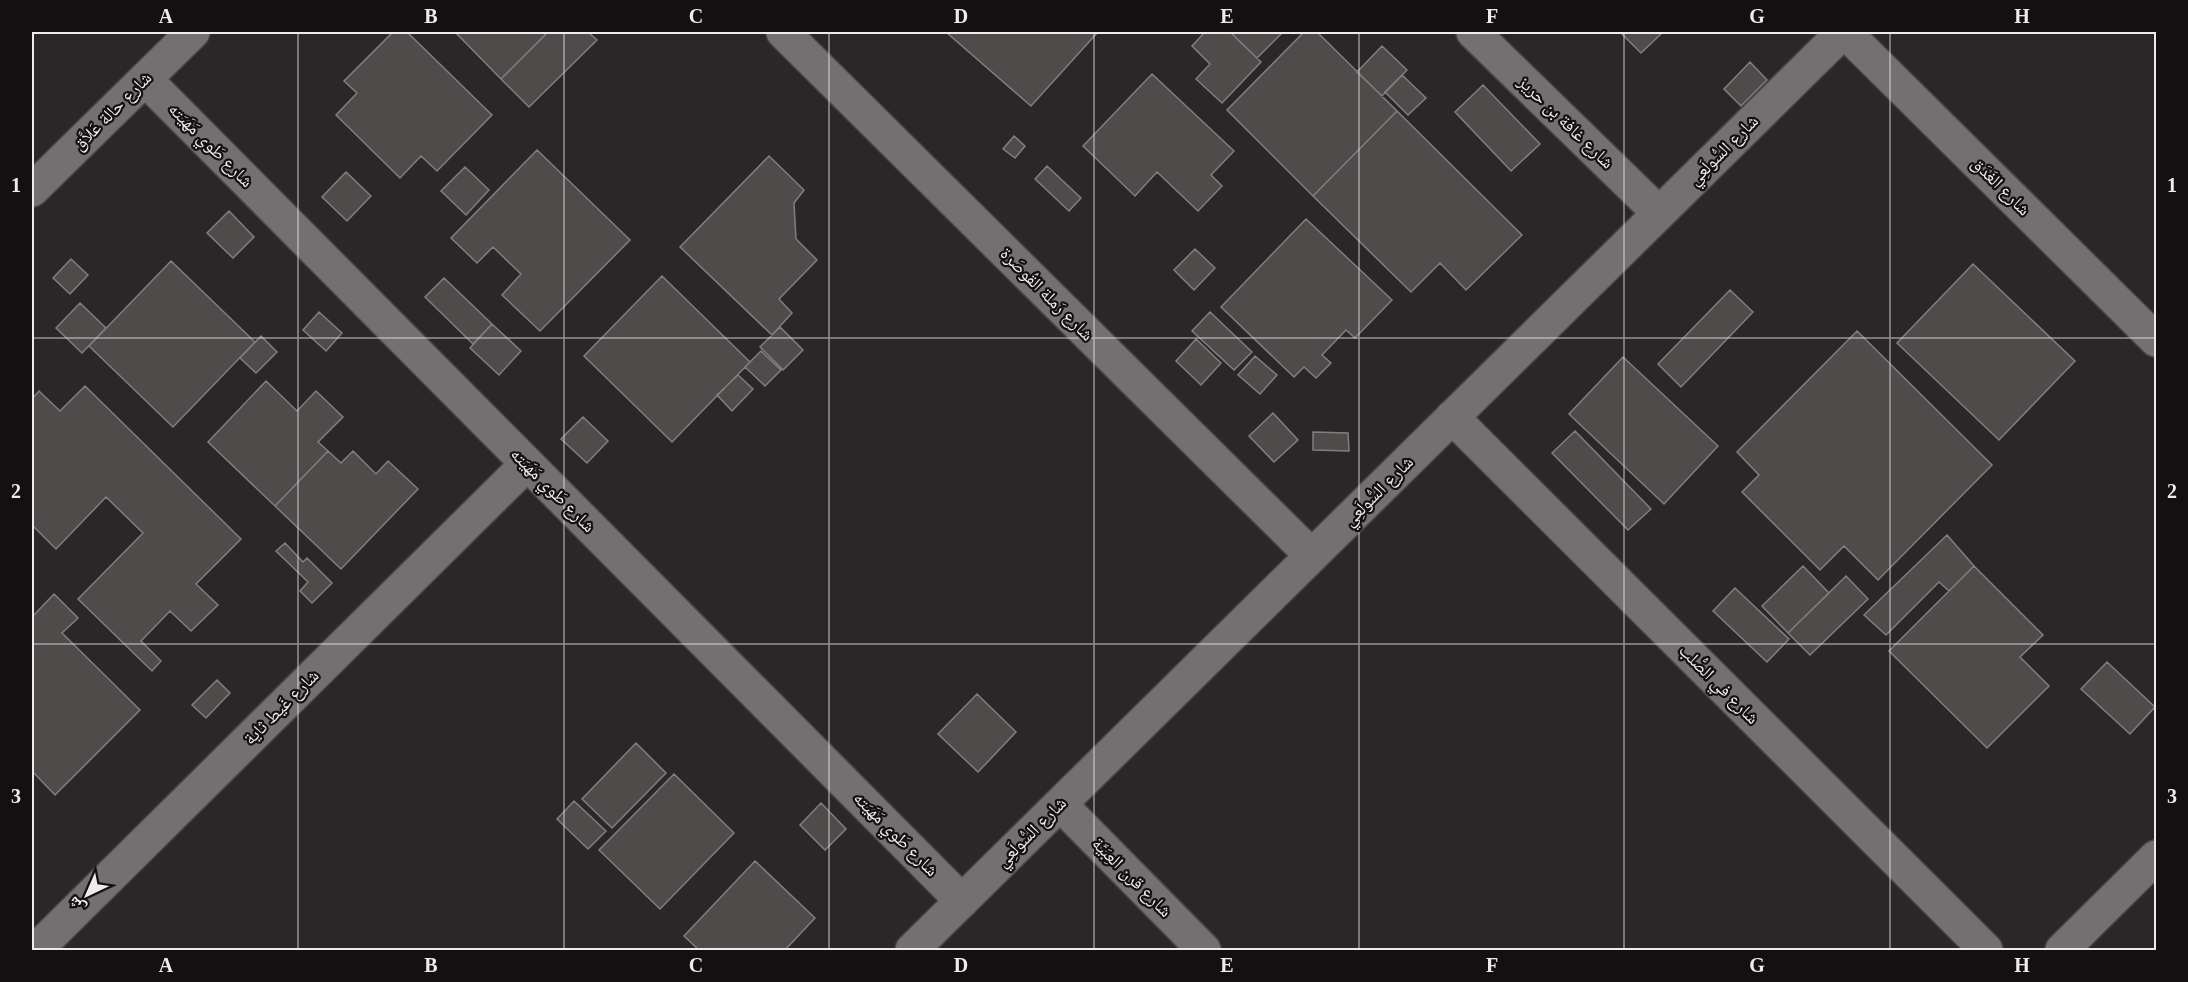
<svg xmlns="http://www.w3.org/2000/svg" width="2188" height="982" viewBox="0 0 2188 982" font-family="'Times New Roman','Noto Naskh Arabic',serif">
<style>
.building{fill:#4f4b4b;stroke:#827e7f;stroke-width:1.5}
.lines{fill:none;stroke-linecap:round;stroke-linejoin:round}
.minor-casing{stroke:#484546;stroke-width:36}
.minor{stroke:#747071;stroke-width:33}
.grid{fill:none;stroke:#eeebec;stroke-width:1.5;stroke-opacity:0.55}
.labels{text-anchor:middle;stroke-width:4.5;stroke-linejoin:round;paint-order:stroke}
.street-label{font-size:18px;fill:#eeebec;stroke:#121011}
.neatline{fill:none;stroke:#eeebec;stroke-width:2}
.grid-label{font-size:20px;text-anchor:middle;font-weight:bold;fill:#eeebec}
</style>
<rect width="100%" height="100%" fill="#2b2728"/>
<!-- building -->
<path class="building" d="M 393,32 L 407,32 L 492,115 L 437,171 L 421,156 L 400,178 L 336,115 L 357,93 L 344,81 Z
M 455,32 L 548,32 L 501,79 Z
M 548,32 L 588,32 L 597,40 L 529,107 L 501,79 Z
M 946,32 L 1098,32 L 1031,106 Z
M 1205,32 L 1230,32 L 1261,62 L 1222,103 L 1196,79 L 1210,64 L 1192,46 Z
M 1230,32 L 1283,32 L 1257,58 Z
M 1304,32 L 1317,32 L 1397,111 L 1313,196 L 1227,110 Z
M 1620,32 L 1663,32 L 1641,53 Z
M 1382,46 L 1407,70 L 1382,96 L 1357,72 Z
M 1750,62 L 1767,80 L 1741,106 L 1724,89 Z
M 1152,74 L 1234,151 L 1211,175 L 1222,186 L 1198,211 L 1157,172 L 1135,196 L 1083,146 Z
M 1402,75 L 1426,98 L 1408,115 L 1385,92 Z
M 1483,85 L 1540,144 L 1511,171 L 1455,112 Z
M 1397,111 L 1522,235 L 1466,290 L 1440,263 L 1411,292 L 1313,196 Z
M 1014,136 L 1025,146 L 1015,158 L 1003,149 Z
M 537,150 L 630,240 L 540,331 L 502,295 L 521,274 L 493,247 L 477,263 L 451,238 Z
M 769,156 L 804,190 L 794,203 L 796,239 L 817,260 L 779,299 L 792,313 L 772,335 L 680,247 Z
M 1047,166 L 1081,198 L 1069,211 L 1035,179 Z
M 465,167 L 489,190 L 466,215 L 441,191 Z
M 346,172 L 371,196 L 347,221 L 322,197 Z
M 229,211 L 254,237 L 233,258 L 207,233 Z
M 1306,219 L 1392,300 L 1355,338 L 1346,330 L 1322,355 L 1331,363 L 1316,378 L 1304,367 L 1294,377 L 1221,307 Z
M 1195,249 L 1215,268 L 1194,290 L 1174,270 Z
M 71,259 L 88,275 L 70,294 L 53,278 Z
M 171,261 L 255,342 L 173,427 L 89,346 Z
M 1973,264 L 2075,361 L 1999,440 L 1897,343 Z
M 662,276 L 750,362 L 672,442 L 584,356 Z
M 444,278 L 492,324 L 473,344 L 425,297 Z
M 1730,290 L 1753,312 L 1681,387 L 1658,364 Z
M 80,303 L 106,328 L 82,353 L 56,328 Z
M 319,312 L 342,333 L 326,351 L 303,330 Z
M 1210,312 L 1252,352 L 1234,370 L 1192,331 Z
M 492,324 L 521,351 L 499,375 L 470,348 Z
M 780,327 L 803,350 L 783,370 L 760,347 Z
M 1857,331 L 1992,465 L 1878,580 L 1844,546 L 1820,570 L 1742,492 L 1759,475 L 1737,452 Z
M 261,336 L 277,352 L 256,373 L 240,358 Z
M 1196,339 L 1221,363 L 1201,385 L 1176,361 Z
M 761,351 L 781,370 L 765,386 L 745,367 Z
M 1255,356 L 1277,375 L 1260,394 L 1238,375 Z
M 1623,357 L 1718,446 L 1664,504 L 1569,414 Z
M 738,375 L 753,389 L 732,411 L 717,395 Z
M 266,381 L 297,411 L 316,391 L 343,417 L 318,442 L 328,451 L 275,506 L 208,442 Z
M 85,386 L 241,539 L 196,584 L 218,605 L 191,631 L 170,611 L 141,641 L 161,661 L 152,671 L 78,599 L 143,533 L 106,497 L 56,549 L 32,525 L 32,399 L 39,391 L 60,411 Z
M 1273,413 L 1298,440 L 1274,462 L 1249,436 Z
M 583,417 L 608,441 L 587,463 L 561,439 Z
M 1575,431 L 1651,509 L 1628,530 L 1552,453 Z
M 1313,432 L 1348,433 L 1349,451 L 1313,450 Z
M 328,451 L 341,463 L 353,451 L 376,474 L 388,461 L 418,489 L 341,569 L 275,506 Z
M 1947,535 L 1974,566 L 1949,591 L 1939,582 L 1886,635 L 1864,615 Z
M 285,543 L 303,562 L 307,558 L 332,583 L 312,603 L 300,591 L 308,582 L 276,551 Z
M 1803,566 L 1829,593 L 1788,633 L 1762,606 Z
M 1974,566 L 2043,635 L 2020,657 L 2049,686 L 1987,748 L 1889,651 Z
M 1846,576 L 1868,599 L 1810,655 L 1788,633 Z
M 1735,588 L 1789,639 L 1767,662 L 1713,611 Z
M 54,594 L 78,618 L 62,633 L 140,710 L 55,795 L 32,771 L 32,617 Z
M 2107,662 L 2155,707 L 2130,734 L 2081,689 Z
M 217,680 L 230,693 L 206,718 L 192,705 Z
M 977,694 L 1016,732 L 978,772 L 938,734 Z
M 636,743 L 666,773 L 612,828 L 582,799 Z
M 674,774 L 734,833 L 660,909 L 599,850 Z
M 574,801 L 606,831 L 588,849 L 557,819 Z
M 821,803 L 846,829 L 825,850 L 800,825 Z
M 755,861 L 815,918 L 785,950 L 699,950 L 684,936 Z"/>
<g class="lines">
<defs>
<path id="minor" d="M 783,32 L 1312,556
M 1473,32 L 1659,213
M 1845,32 L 2156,340
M 145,79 L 962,901
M 32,190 L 193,32
M 1452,417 L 1986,950
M 1060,804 L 1204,950
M 37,950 L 44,942 L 527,464
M 912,950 L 1843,32
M 2062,950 L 2156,857"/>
</defs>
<!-- minor casing -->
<use href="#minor" class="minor-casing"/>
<!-- minor -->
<use href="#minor" class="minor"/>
</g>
<!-- grid -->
<path class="grid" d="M 298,32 L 298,950M 564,32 L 564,950M 829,32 L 829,950M 1094,32 L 1094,950M 1359,32 L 1359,950M 1624,32 L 1624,950M 1890,32 L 1890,950M 32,338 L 2156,338M 32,644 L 2156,644"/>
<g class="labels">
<!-- street labels -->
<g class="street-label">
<text transform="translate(112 111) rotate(-45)" y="6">شارع حالة عَلاَّق</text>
<text transform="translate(1566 122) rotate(44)" y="6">شارع غافة بن حريز</text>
<text transform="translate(211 145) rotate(45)" y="6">شارع طَوي مَهَيَته</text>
<text transform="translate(1723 150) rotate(-45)" y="6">شارع السُّولَعِي</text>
<text transform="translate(2001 186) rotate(45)" y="6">شارع الغَدَق</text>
<text transform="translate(1047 294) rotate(45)" y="6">شارع رَملة القُوصَرة</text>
<text transform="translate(553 490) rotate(45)" y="6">شارع طَوي مَهَيَته</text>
<text transform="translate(1378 491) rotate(-45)" y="6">شارع السُّولَعِي</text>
<text transform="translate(1719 684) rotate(45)" y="6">شارع في الصُّلب</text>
<text transform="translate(281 707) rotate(-45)" y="6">شارع غَيط ثاية</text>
<text transform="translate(1031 832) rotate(-45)" y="6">شارع السُّولَعِي</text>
<text transform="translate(896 834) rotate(45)" y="6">شارع طَوي مَهَيَته</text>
<text transform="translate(1132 877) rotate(45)" y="6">شارع قرن العِبَيَّة</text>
</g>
</g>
<!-- border -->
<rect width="2188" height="982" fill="none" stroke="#121011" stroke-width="66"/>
<!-- north arrow -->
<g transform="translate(87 895) rotate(224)" stroke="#121011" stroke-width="4.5" paint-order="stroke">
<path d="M0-4.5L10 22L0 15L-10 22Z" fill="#eeebec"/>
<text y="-9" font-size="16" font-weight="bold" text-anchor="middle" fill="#eeebec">ش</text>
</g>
<rect x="33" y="33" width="2122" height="916" class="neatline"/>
<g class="grid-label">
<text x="166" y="23">A</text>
<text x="431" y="23">B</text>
<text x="696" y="23">C</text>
<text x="961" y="23">D</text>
<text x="1227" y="23">E</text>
<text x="1492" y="23">F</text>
<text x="1757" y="23">G</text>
<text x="2022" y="23">H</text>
<text x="16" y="192">1</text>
<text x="2172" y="192">1</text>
<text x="16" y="498">2</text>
<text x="2172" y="498">2</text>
<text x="16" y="803">3</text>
<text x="2172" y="803">3</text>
<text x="166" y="972">A</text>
<text x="431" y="972">B</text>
<text x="696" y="972">C</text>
<text x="961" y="972">D</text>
<text x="1227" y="972">E</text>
<text x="1492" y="972">F</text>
<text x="1757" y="972">G</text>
<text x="2022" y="972">H</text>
</g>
</svg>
